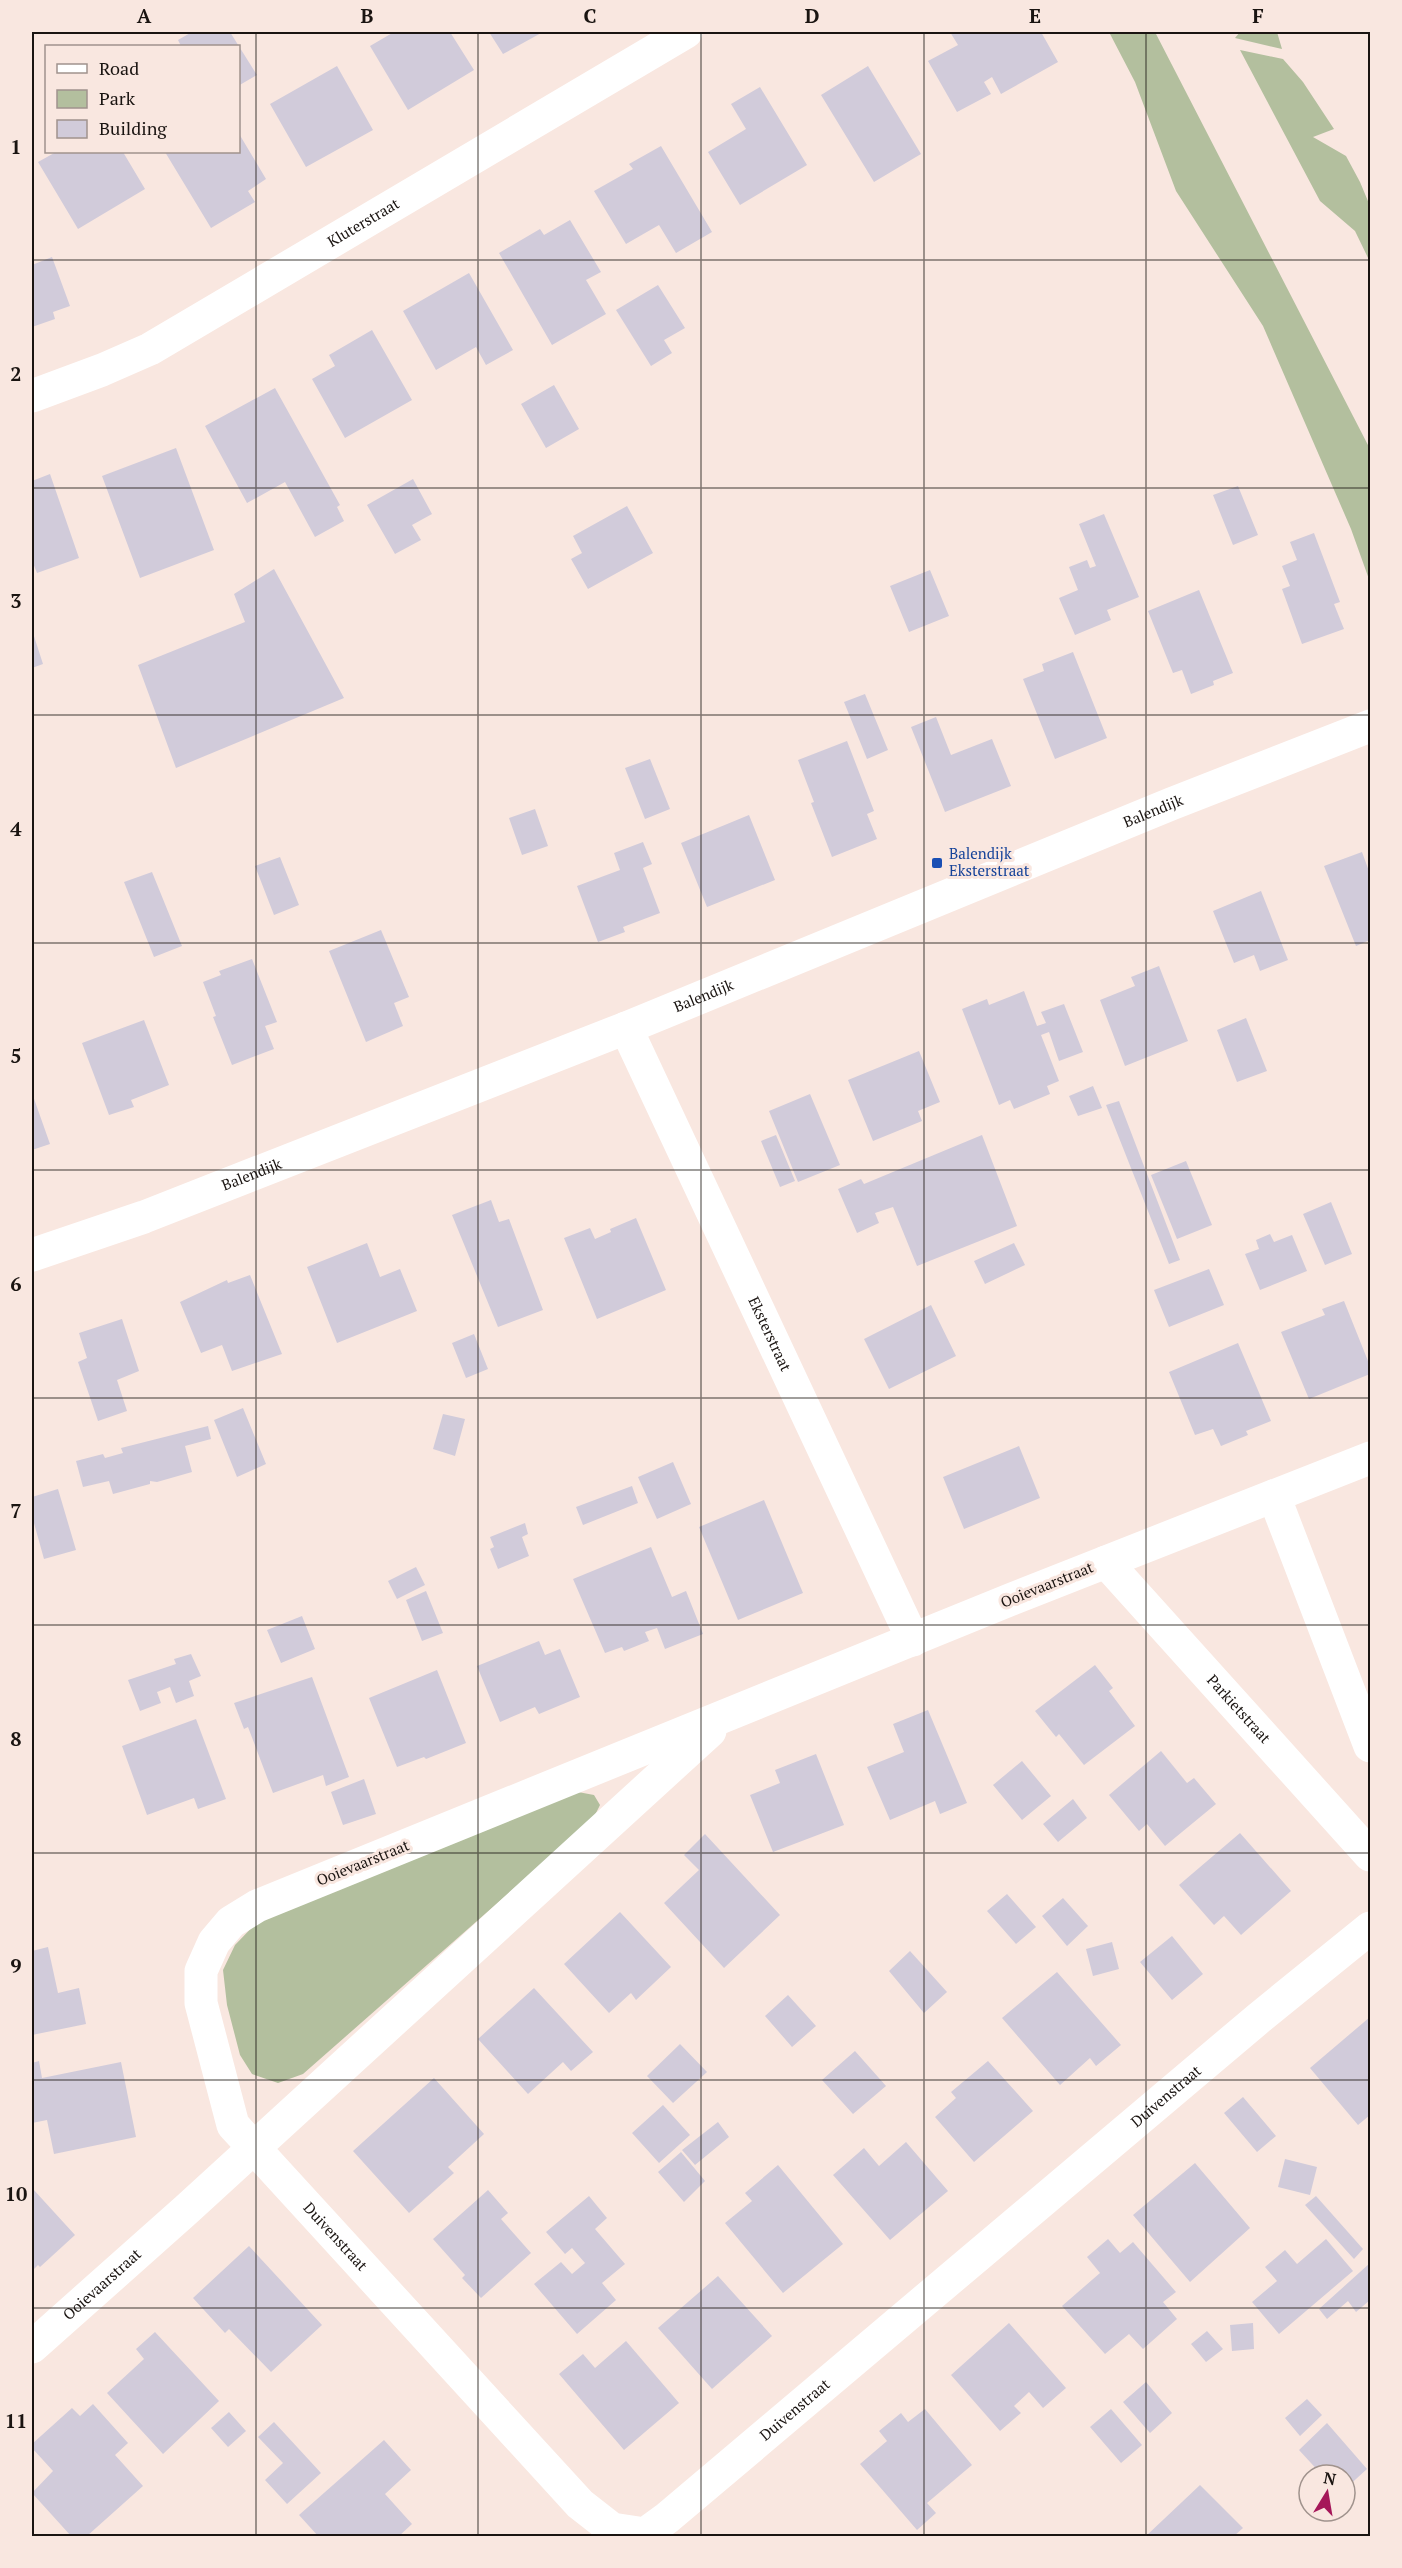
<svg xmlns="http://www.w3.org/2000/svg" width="1402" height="2568" viewBox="0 0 1402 2568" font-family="'PT Serif',serif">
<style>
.green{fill:#b3bf9e}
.building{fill:#d1cbda}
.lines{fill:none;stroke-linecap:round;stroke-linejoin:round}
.minor{stroke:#fff;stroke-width:33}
.grid{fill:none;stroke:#1a1411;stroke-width:1.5;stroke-opacity:0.55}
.transit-dot{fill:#1a4fb4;stroke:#f9e7e0;stroke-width:2}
.labels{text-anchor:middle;stroke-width:6;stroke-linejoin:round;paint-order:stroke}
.street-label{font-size:15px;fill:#1a1411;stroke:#f9e7e0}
.transit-label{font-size:15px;fill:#164399;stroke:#f9e7e0;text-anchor:start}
.neatline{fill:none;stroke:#1a1411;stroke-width:2}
.grid-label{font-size:20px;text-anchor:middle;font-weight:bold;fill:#1a1411}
</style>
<rect width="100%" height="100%" fill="#f9e7e0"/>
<!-- green -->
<path class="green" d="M 1109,32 L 1155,32 L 1370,449 L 1370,582 L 1351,529 L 1263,326 L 1176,191 L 1135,82 Z
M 1240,32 L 1277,32 L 1282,49 L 1235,38 Z
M 1240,50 L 1283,59 L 1303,82 L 1334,129 L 1313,137 L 1346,156 L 1360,182 L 1370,206 L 1370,262 L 1355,231 L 1320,201 Z
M 578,1792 L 594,1795 L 600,1805 L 593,1819 L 303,2074 L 278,2083 L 252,2074 L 240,2055 L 227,2005 L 223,1970 L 235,1945 L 260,1919 Z"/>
<!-- building -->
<path class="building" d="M 192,32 L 230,32 L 257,75 L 238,86 L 238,46 L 181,46 L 178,40 Z
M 394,32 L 450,32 L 474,70 L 408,110 L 370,46 Z
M 489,32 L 543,32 L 503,54 Z
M 950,32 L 1041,32 L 1058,62 L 1001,94 L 992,77 L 984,82 L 991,94 L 957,112 L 928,61 L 958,45 Z
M 337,66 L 373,130 L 306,167 L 270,104 Z
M 868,66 L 921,154 L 874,182 L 821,95 Z
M 760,87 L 807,165 L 740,205 L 708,152 L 746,129 L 731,104 Z
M 238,132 L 266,179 L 248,191 L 255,202 L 211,228 L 165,152 L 238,152 Z
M 661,146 L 712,232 L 676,253 L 659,225 L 626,244 L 594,191 L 633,169 L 629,164 Z
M 56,152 L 123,152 L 145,189 L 78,229 L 38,162 Z
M 570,220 L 601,272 L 586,280 L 606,314 L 552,345 L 499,253 L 540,229 L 544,235 Z
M 52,257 L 70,306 L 53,312 L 55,319 L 32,327 L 32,265 Z
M 469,273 L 513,350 L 486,365 L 476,347 L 436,370 L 403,311 Z
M 658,285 L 685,328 L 664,340 L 672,353 L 651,366 L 616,310 Z
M 372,330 L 412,400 L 345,438 L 312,379 L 335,366 L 329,355 Z
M 554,385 L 579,429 L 546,448 L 521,404 Z
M 275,388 L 340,505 L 337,507 L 344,521 L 315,537 L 285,482 L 247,503 L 205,426 Z
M 176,448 L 214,550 L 140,578 L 102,476 Z
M 50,474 L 79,558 L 37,573 L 33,563 L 32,563 L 32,481 Z
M 413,479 L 432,514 L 412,525 L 421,540 L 395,554 L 367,505 Z
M 1238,486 L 1258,535 L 1233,545 L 1213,495 Z
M 627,506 L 653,553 L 588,589 L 571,559 L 582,553 L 573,536 Z
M 1104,514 L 1139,597 L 1107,610 L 1111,620 L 1075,635 L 1059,598 L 1078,590 L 1069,567 L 1087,560 L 1090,568 L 1096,566 L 1079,524 Z
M 1314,533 L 1340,602 L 1334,604 L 1344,629 L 1302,644 L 1282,589 L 1290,586 L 1282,566 L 1297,560 L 1290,542 Z
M 274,569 L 344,698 L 176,768 L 138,665 L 245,622 L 234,594 Z
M 930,570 L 949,616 L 909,632 L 890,586 Z
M 1199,590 L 1233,673 L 1213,681 L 1214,685 L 1191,694 L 1182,670 L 1173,673 L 1148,611 Z
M 32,630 L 43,664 L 32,668 Z
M 1073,652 L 1107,738 L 1055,759 L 1023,679 L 1044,671 L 1042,664 Z
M 865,694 L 888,750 L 867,759 L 844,702 Z
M 936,717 L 951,755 L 992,739 L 1011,786 L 945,812 L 911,727 Z
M 847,741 L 874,811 L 867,814 L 877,839 L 832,857 L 811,803 L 814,802 L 798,760 Z
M 650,759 L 670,809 L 645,819 L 625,768 Z
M 535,809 L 548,846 L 522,855 L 509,818 Z
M 749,815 L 775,880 L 707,907 L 681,843 Z
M 643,842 L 652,864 L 643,868 L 660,913 L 623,927 L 625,932 L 598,942 L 577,886 L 620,870 L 614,853 Z
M 1362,852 L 1370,874 L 1370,940 L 1356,946 L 1324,866 Z
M 280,857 L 299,905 L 274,915 L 255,866 Z
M 152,872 L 182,946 L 154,957 L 124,882 Z
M 1261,891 L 1288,960 L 1260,971 L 1254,955 L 1234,963 L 1213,911 Z
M 381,930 L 409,997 L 394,1003 L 403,1026 L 366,1042 L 329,951 Z
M 252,959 L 277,1022 L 265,1026 L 274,1049 L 232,1065 L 213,1017 L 216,1016 L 203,982 L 221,975 L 219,971 Z
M 1159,966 L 1188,1041 L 1125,1066 L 1100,1000 L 1135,986 L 1131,977 Z
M 1024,991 L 1037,1026 L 1046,1023 L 1041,1012 L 1064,1004 L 1083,1052 L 1059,1061 L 1049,1032 L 1041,1035 L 1059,1081 L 1047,1086 L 1050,1094 L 1014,1109 L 1010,1100 L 999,1105 L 962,1009 L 987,999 L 989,1005 Z
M 1246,1018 L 1267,1071 L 1237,1082 L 1217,1030 Z
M 144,1020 L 169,1085 L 131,1100 L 134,1107 L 109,1115 L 82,1043 Z
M 919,1051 L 940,1102 L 918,1111 L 922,1121 L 873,1141 L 848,1080 Z
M 1093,1086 L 1102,1108 L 1078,1116 L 1069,1096 Z
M 32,1093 L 50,1144 L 32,1150 Z
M 810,1094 L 840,1165 L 798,1182 L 769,1111 Z
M 1119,1101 L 1180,1260 L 1169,1264 L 1106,1105 Z
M 776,1135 L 795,1181 L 780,1187 L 761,1141 Z
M 982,1135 L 1017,1226 L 917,1266 L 893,1207 L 875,1213 L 879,1223 L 857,1233 L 838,1189 L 861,1179 L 864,1184 Z
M 1186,1161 L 1212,1225 L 1177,1239 L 1151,1175 Z
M 491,1200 L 499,1222 L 509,1219 L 543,1310 L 498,1327 L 452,1215 Z
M 1331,1202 L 1352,1254 L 1325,1265 L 1303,1214 Z
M 636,1218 L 666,1290 L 597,1319 L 564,1238 L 590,1228 L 595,1239 L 611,1232 L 610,1229 Z
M 1270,1234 L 1274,1242 L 1292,1235 L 1307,1271 L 1260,1290 L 1245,1254 L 1259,1249 L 1256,1240 Z
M 367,1243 L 380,1277 L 400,1269 L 417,1311 L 337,1343 L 307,1267 Z
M 1014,1243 L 1025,1265 L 985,1284 L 974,1261 Z
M 1209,1269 L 1224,1305 L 1169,1327 L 1154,1290 Z
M 250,1275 L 282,1354 L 232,1371 L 222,1345 L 201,1353 L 180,1302 L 227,1280 L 228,1283 Z
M 1344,1301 L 1370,1366 L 1370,1374 L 1309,1399 L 1281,1332 L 1325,1315 L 1322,1309 Z
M 931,1305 L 956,1356 L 889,1389 L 864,1339 Z
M 122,1319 L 139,1371 L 117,1380 L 127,1411 L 98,1421 L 78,1362 L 87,1358 L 79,1333 Z
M 474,1334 L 488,1369 L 466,1378 L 452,1343 Z
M 1238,1343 L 1271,1421 L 1246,1431 L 1248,1435 L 1221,1446 L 1213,1429 L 1195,1435 L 1169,1372 Z
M 243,1408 L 266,1464 L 237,1477 L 214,1420 Z
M 443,1414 L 465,1419 L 455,1456 L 433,1449 Z
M 208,1426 L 211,1439 L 185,1446 L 192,1472 L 157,1482 L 150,1481 L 150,1484 L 113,1494 L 109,1481 L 83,1487 L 76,1461 L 103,1454 L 105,1458 L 123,1453 L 121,1448 Z
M 1019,1446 L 1040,1498 L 964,1529 L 943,1477 Z
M 673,1462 L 691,1504 L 657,1519 L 638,1477 Z
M 632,1486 L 638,1503 L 583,1525 L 576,1507 Z
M 58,1489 L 76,1550 L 44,1559 L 32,1516 L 32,1497 Z
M 764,1500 L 803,1593 L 738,1620 L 699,1527 Z
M 525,1523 L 528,1534 L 522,1537 L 529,1556 L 498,1569 L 490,1549 L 494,1547 L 490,1537 Z
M 651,1547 L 672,1597 L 686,1591 L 703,1634 L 665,1649 L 657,1628 L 645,1632 L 649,1641 L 624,1651 L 622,1647 L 605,1653 L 573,1579 Z
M 416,1567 L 425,1585 L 397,1599 L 388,1581 Z
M 426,1591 L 443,1633 L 422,1641 L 406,1600 Z
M 302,1616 L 315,1649 L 281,1663 L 267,1630 Z
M 539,1641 L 545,1655 L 560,1649 L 580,1697 L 539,1714 L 535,1707 L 500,1722 L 477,1666 Z
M 191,1654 L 201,1676 L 189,1681 L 194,1696 L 176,1703 L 170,1687 L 157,1692 L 161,1703 L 140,1711 L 128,1680 L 176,1664 L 174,1659 Z
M 1095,1665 L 1113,1688 L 1109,1691 L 1135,1726 L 1084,1765 L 1059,1734 L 1056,1737 L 1035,1711 Z
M 437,1670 L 466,1743 L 426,1759 L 424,1757 L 397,1767 L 369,1698 Z
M 312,1677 L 349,1777 L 326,1786 L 323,1775 L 273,1793 L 248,1727 L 244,1729 L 234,1703 Z
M 928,1710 L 967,1803 L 940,1814 L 935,1801 L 890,1820 L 867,1767 L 904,1752 L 893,1724 Z
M 196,1719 L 226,1799 L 198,1809 L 194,1798 L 147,1815 L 122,1746 Z
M 1161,1751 L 1187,1783 L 1194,1778 L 1216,1804 L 1165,1846 L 1147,1824 L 1139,1831 L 1109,1795 Z
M 816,1754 L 844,1825 L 773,1852 L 750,1795 L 780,1783 L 775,1770 Z
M 1022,1761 L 1051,1796 L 1022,1820 L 993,1785 Z
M 364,1779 L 376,1814 L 343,1825 L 331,1792 Z
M 1073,1799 L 1087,1818 L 1058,1842 L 1043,1824 Z
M 1240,1833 L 1291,1891 L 1241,1935 L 1224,1916 L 1214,1925 L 1179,1885 Z
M 705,1834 L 780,1915 L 724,1968 L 664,1903 L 699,1870 L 684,1855 Z
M 1007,1894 L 1036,1927 L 1016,1944 L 987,1911 Z
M 1063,1898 L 1088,1926 L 1067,1946 L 1042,1916 Z
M 620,1912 L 671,1967 L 636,2000 L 631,1993 L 609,2013 L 564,1964 Z
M 1172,1936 L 1203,1974 L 1172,2000 L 1140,1962 Z
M 1112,1942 L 1119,1969 L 1093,1976 L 1086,1949 Z
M 48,1947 L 58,1993 L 79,1988 L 86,2024 L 32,2035 L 32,1951 Z
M 910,1951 L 947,1992 L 924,2013 L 889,1971 Z
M 1057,1972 L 1121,2045 L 1096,2066 L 1090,2058 L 1060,2085 L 1002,2018 Z
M 534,1988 L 593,2052 L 571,2071 L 563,2062 L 528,2094 L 478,2039 Z
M 788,1995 L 816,2026 L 792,2047 L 765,2016 Z
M 1370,2017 L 1370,2115 L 1358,2125 L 1310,2068 Z
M 680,2044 L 707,2072 L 673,2103 L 647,2076 Z
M 855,2051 L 886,2086 L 853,2114 L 822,2080 Z
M 39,2061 L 42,2078 L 121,2062 L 136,2137 L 54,2154 L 47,2120 L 32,2123 L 32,2063 Z
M 988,2061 L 1033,2111 L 974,2162 L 935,2117 L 956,2098 L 951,2092 Z
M 434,2078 L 484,2134 L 448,2167 L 454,2173 L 409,2213 L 353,2151 Z
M 1243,2097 L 1276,2136 L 1257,2152 L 1224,2113 Z
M 663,2105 L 690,2135 L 659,2163 L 632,2133 Z
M 718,2122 L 729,2137 L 695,2165 L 682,2150 Z
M 906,2142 L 948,2191 L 890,2240 L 833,2175 L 864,2148 L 879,2166 Z
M 681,2152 L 705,2181 L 684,2202 L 658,2172 Z
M 1285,2159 L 1317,2167 L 1310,2195 L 1278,2187 Z
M 1195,2163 L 1250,2228 L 1190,2282 L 1133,2215 Z
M 778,2165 L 843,2244 L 783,2293 L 725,2223 L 752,2201 L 745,2193 Z
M 33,2189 L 75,2235 L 40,2267 L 38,2265 L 32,2271 Z
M 488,2190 L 508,2213 L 501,2219 L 531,2253 L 481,2298 L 462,2278 L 465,2275 L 433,2239 Z
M 589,2196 L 607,2218 L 595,2229 L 625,2264 L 602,2283 L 616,2300 L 577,2334 L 534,2284 L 561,2262 L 572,2274 L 585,2263 L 572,2248 L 565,2254 L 546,2232 Z
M 1316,2196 L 1363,2249 L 1354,2259 L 1305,2205 Z
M 1108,2239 L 1120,2253 L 1133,2242 L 1176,2292 L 1163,2302 L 1177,2319 L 1143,2349 L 1129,2334 L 1105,2354 L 1062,2306 L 1100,2273 L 1087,2257 Z
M 1326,2239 L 1353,2271 L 1279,2334 L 1252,2302 L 1277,2281 L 1265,2267 L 1285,2250 L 1297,2264 Z
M 249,2246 L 322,2325 L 271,2372 L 229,2329 L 225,2333 L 193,2298 Z
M 1370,2263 L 1370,2300 L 1356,2312 L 1348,2301 L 1327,2319 L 1319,2309 Z
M 718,2276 L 772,2336 L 712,2389 L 658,2328 Z
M 1009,2323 L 1066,2388 L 1043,2408 L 1029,2392 L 1014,2406 L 1021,2413 L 1000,2431 L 951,2375 Z
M 1253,2323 L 1254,2349 L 1232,2351 L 1230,2325 Z
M 1207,2331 L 1223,2349 L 1206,2362 L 1191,2344 Z
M 155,2332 L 219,2401 L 163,2454 L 107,2393 L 144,2359 L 136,2349 Z
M 626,2341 L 679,2403 L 624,2450 L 559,2374 L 583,2354 L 595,2368 Z
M 1146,2382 L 1172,2413 L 1150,2433 L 1123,2402 Z
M 1307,2399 L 1322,2415 L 1300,2436 L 1285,2418 Z
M 93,2404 L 128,2443 L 115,2455 L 143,2486 L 87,2536 L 71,2536 L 32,2493 L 53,2471 L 32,2448 L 32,2444 L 72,2408 L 80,2416 Z
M 925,2409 L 972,2465 L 927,2503 L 936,2513 L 917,2530 L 860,2464 L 887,2441 L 879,2431 L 901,2413 L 908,2422 Z
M 1111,2409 L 1142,2445 L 1121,2463 L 1090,2427 Z
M 229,2412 L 246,2431 L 228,2447 L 211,2428 Z
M 274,2422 L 321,2473 L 287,2504 L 265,2480 L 283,2463 L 258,2437 Z
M 1327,2423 L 1367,2469 L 1345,2489 L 1345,2475 L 1322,2475 L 1299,2450 Z
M 384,2440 L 411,2470 L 385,2494 L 412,2524 L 399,2536 L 318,2536 L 299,2515 Z
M 1200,2485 L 1243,2528 L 1234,2536 L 1146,2536 Z"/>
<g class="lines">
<!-- minor -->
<g class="minor">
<path id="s1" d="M 32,396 L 102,370 L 150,349 L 686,32"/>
<path id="s2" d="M 626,1028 L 913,1640"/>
<path id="s3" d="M 32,1255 L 144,1217 L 626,1028 L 1171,804 L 1370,726"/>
<path id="s4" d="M 1370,1458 L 1012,1599 L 257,1906 L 231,1922 L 214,1942 L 201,1971 L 201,2003 L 233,2125 L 580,2504 L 612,2529 L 645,2534 L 667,2518 L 1259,2018 L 1370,1928"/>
<path d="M 1274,1496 L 1370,1746"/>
<path id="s5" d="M 1106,1562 L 1370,1855"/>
<path id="s6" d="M 32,2347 L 186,2210 L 710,1731"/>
</g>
</g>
<!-- grid -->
<path class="grid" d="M 256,32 L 256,2536M 478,32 L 478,2536M 701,32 L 701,2536M 924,32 L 924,2536M 1146,32 L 1146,2536M 32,260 L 1370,260M 32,488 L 1370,488M 32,715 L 1370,715M 32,943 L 1370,943M 32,1170 L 1370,1170M 32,1398 L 1370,1398M 32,1625 L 1370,1625M 32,1853 L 1370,1853M 32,2080 L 1370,2080M 32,2308 L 1370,2308"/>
<!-- markers -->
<rect class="transit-dot" x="931" y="857" width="12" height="12" rx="3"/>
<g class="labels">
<!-- street labels -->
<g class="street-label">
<text dy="5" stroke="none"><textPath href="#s1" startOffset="375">Kluterstraat</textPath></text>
<text dy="5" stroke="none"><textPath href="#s3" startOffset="1206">Balendijk</textPath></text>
<text dy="5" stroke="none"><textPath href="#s3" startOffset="720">Balendijk</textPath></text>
<text dy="5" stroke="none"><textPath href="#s3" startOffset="234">Balendijk</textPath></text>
<text dy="5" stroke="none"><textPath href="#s2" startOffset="338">Eksterstraat</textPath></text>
<text transform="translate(1047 1585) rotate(-22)" y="5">Ooievaarstraat</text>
<text dy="5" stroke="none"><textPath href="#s5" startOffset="198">Parkietstraat</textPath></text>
<text transform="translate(363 1863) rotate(-22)" y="5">Ooievaarstraat</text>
<text dy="5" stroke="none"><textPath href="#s4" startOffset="2715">Duivenstraat</textPath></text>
<text dy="5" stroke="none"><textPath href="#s4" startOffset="1598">Duivenstraat</textPath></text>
<text dy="5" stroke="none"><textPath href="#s6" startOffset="94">Ooievaarstraat</textPath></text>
<text dy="5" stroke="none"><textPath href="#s4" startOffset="2229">Duivenstraat</textPath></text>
</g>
<!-- transit labels -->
<g class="transit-label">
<text x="949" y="859">Balendijk<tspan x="949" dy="17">Eksterstraat</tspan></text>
</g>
</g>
<!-- border -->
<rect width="1402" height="2568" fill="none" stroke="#f9e7e0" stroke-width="66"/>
<!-- legend -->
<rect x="45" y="45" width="195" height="108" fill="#f9e7e0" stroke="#a0938d" stroke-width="1.5"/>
<rect x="57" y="64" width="30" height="9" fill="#ffffff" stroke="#a0938d" stroke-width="1.5"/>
<text x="99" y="75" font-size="18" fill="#1a1411">Road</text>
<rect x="57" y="90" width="30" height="18" fill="#b3bf9e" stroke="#a0938d" stroke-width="1.5"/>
<text x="99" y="105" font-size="18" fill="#1a1411">Park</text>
<rect x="57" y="120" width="30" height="18" fill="#d1cbda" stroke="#a0938d" stroke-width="1.5"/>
<text x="99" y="135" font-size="18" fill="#1a1411">Building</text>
<!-- north arrow -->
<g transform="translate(1327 2493) rotate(11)"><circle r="28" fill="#f9e7e0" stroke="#a0938d" stroke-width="1.5"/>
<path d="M0-4.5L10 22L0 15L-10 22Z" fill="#a51759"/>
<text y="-9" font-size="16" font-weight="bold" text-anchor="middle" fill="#1a1411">N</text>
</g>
<rect x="33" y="33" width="1336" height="2502" class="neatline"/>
<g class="grid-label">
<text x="144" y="23">A</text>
<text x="367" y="23">B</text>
<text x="590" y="23">C</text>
<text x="812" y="23">D</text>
<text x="1035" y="23">E</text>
<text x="1258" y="23">F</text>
<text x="16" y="154">1</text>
<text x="16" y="381">2</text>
<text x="16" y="608">3</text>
<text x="16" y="836">4</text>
<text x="16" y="1063">5</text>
<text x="16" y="1291">6</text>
<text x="16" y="1518">7</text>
<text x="16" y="1746">8</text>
<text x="16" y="1973">9</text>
<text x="16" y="2201">10</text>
<text x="16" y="2428">11</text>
</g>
</svg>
